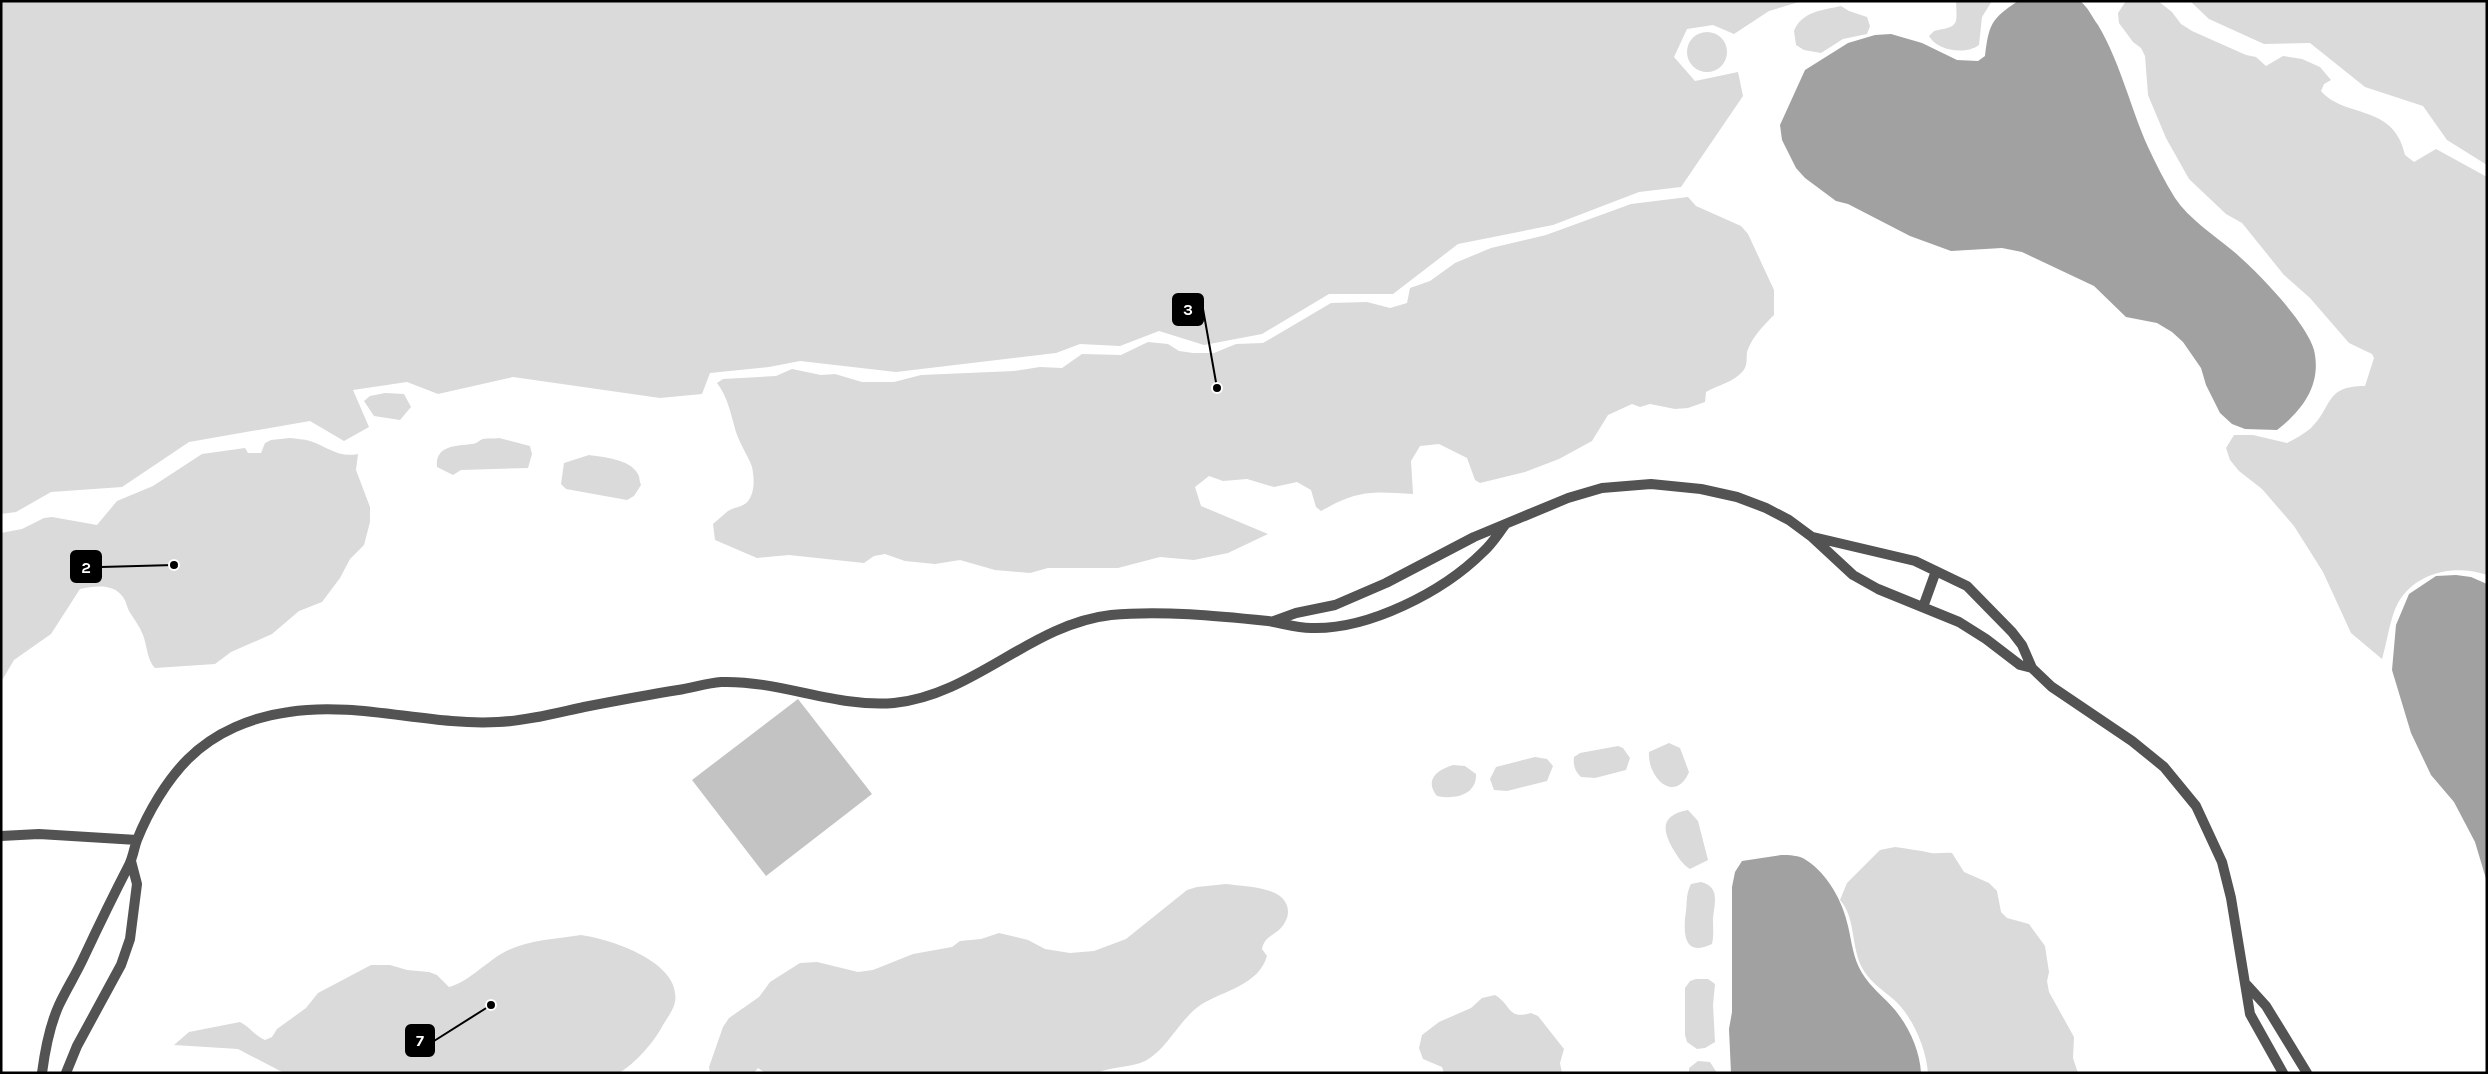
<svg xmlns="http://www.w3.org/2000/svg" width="2488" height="1074" viewBox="0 0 2488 1074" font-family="Karla,sans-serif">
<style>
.green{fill:#dadada}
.water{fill:#a1a1a1}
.building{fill:#c3c3c3}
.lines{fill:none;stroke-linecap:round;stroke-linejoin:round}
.minor{stroke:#535353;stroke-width:10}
.leader{fill:none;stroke:#000;stroke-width:2}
.callout-dot{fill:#000;stroke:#fff;stroke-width:2}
.callout{fill:#000;stroke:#000;stroke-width:2}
.callout-label{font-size:16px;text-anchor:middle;font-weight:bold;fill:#fff}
</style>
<rect width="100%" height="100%" fill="#fff"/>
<!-- green -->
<path class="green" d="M 1,1 L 1802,1 L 1769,11 L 1734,34 L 1713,25 L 1687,29 L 1674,57 L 1695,81 L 1738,72 L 1743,96 L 1681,187 L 1639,192 L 1553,225 L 1458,244 L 1393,294 L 1329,294 L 1262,334 L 1204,345 L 1159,331 L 1120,346 L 1080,344 L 1056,353 L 896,372 L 800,361 L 769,367 L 710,373 L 702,394 L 660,398 L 513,377 L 438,394 L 407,382 L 353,390 L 369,427 L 344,441 L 310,421 L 189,442 L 122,487 L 51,492 L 16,512 L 1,514 Z
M 1956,1 L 1992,1 L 1982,17 L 1979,45 C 1966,55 1937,51 1929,36 L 1934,31 C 1959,26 1957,26 1956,1 Z
M 2126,1 L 2158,1 L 2172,12 L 2181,24 L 2192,31 L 2246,55 L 2256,57 L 2266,66 L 2283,56 L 2302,59 L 2320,67 L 2331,80 L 2324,84 L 2321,91 C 2345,119 2394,103 2405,155 L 2414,162 L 2436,149 L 2487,177 L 2487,575 C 2456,564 2415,572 2398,603 C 2390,617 2387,643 2382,659 L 2351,633 L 2323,572 L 2294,526 L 2262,489 L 2239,471 L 2230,460 L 2226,448 L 2234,435 L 2253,435 L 2287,443 C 2295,439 2304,434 2311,428 C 2333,407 2324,386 2365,386 L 2374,358 L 2372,354 L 2349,343 L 2310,298 L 2284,275 L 2242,223 L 2226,214 L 2189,179 L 2166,138 L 2148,95 L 2145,56 L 2141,48 L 2133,42 L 2119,23 L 2118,13 Z
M 2190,1 L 2487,1 L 2487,165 L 2447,140 L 2423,106 L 2365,87 L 2310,43 L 2264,44 L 2209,19 Z
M 1841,6 L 1849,11 L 1867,17 L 1870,26 L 1867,34 L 1843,39 L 1821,53 L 1804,50 L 1796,45 L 1794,31 C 1802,11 1824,10 1841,6 Z
M1687 52a20 20 0 1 1 40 0a20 20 0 1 1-40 0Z
M 1688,197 L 1696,206 L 1741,226 L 1748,234 L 1774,290 L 1774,315 C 1763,326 1754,335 1748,349 C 1745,356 1749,364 1743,371 C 1734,382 1718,385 1706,392 L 1705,402 L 1688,408 L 1675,409 L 1650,404 L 1640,407 L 1632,404 L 1608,415 L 1592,441 L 1559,459 L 1525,472 L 1480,483 L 1475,480 L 1467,458 L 1439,444 L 1420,446 L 1411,461 L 1413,494 C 1372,491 1357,490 1321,511 L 1316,507 L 1311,490 L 1297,482 L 1274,487 L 1247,479 L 1223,481 L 1209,476 L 1195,487 L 1201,506 L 1268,534 L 1228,553 L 1194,560 L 1160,557 L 1118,568 L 1048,568 L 1030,573 L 995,570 L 960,560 L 935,564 L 905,561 L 885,554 L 874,556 L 864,563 L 789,555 L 757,558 L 715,540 L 713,524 C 718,520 723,515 728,511 C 736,506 745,508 750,498 C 755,489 754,477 752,467 C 748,456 740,444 736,432 C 731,415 728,397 717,383 L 723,379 L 776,376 L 792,369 L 821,375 L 835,374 L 862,382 L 894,382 L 921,375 L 1014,371 L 1040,367 L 1062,368 L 1082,354 L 1121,355 L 1148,342 L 1168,344 L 1179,351 L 1193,353 L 1214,353 L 1236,344 L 1263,343 L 1331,303 L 1367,302 L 1390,308 L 1407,303 L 1410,288 L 1430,281 L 1455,263 L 1491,248 L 1546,235 L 1631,204 Z
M 385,393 L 404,394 L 411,407 L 400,420 L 374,416 L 364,401 L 370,396 Z
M 290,438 C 296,439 304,439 310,441 C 328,447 338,458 358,454 L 356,470 L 370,507 L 370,522 L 364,545 L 350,559 L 340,578 L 322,602 L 299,611 L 272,634 L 231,652 L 215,664 L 155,668 C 147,660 147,645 143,635 C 140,627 134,619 129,611 C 127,607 126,601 123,597 C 113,583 95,586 80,589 L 51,634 L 14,660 L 1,682 L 1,533 L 22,529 L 44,518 L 52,517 L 97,525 L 117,501 L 153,486 L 202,454 L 245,448 L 248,453 L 261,453 L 265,443 L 271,440 Z
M 499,438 L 530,446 L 532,454 L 528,468 L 461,470 L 453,475 L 437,467 C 435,445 456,446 472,444 C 477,444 479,440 483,439 C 488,438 494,439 499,438 Z
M 589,455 C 603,457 630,459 638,474 C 640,477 639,481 641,485 L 634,496 L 627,500 L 566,489 L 561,484 L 564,463 Z
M 1669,743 L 1680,748 L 1689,772 C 1675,805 1647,777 1649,752 Z
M 1618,746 L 1623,748 L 1630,758 L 1626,770 L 1595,778 L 1581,777 C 1575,771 1573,766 1574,757 L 1580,753 Z
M 1535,757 L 1547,759 L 1553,766 L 1547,781 L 1507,791 L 1494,790 L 1490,779 L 1496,767 Z
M 1453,765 L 1465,766 L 1476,774 C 1477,795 1455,800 1437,796 C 1424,780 1437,770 1453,765 Z
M 1688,810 L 1698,821 L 1708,860 L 1690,869 C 1682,864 1678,857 1673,849 C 1661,828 1662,815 1688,810 Z
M 1895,847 C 1907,849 1919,850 1931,853 C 1938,854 1945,852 1952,853 L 1964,872 L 1989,883 L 1997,891 L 2001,912 L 2007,918 L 2029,924 L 2045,946 L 2049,972 L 2047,981 L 2049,992 L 2074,1037 L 2073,1058 L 2078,1073 L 1928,1073 C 1926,1047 1912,1015 1892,998 C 1882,990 1871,982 1864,971 C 1850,949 1857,919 1840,900 L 1847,883 L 1880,850 Z
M 1701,882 C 1721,887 1714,904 1713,919 C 1713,928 1714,935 1712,944 C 1683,958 1683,932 1686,911 C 1687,901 1686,894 1691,884 Z
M 1226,884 C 1246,887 1288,886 1288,912 C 1288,918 1284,925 1280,929 C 1272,936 1264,938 1262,949 L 1267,956 C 1259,985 1223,991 1202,1004 C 1180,1018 1167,1050 1145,1061 C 1131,1068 1112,1066 1097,1073 L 765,1073 L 758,1068 L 754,1073 L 710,1073 L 709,1067 L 723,1027 L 729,1018 L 759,997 L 770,982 L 800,963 L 817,962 L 858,972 L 873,970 L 913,954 L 952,947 L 960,941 L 981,939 L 999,933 L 1028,940 L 1045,949 L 1070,953 L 1094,951 L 1126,939 L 1187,890 L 1197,887 Z
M 581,935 C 610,939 682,962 675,1002 C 673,1011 667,1018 663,1025 C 654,1042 636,1063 619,1073 L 284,1073 L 238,1049 L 174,1045 L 189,1032 L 240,1022 C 250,1027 255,1036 265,1040 L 272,1037 L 277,1029 L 306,1008 L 318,993 L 371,965 L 390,965 L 407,970 L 429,972 L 437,975 L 449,987 C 466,983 486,963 501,954 C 523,940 556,939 581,935 Z
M 1696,979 L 1708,979 L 1715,984 L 1713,1005 L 1715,1042 L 1705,1048 L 1697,1049 L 1687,1042 L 1685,1035 L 1685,988 L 1690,981 Z
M 1495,995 C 1512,1005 1507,1020 1531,1013 L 1538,1016 L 1564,1049 L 1560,1063 L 1562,1073 L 1444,1073 L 1442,1067 L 1423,1059 L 1419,1048 L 1422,1035 L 1439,1022 L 1471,1008 L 1482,998 Z
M 1698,1061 L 1710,1062 L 1717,1073 L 1689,1073 L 1689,1068 Z"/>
<!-- water -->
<path class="water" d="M 2018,1 L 2080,1 C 2088,7 2092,17 2098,25 C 2121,64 2130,107 2148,147 C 2156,164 2165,182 2175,198 C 2189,219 2214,235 2233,251 C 2256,270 2307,323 2314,350 C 2322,384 2303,410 2277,430 L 2245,429 L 2232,424 L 2220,413 L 2206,385 L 2201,368 L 2183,342 L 2172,332 L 2157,323 L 2126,317 L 2094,286 L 2022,252 L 2002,248 L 1951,251 L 1910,236 L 1848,204 L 1836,201 L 1805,178 L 1796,168 L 1782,140 L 1780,125 L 1805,70 L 1848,43 L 1875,35 L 1891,34 L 1922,43 L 1957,60 L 1978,61 L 1985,56 C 1989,24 1991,19 2018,1 Z
M 2456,575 L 2471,577 L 2487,584 L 2487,882 L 2475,842 L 2454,802 L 2431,775 L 2411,733 L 2392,670 L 2396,625 L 2409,594 L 2436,576 Z
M 1781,855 C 1789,855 1799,855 1806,860 C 1828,874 1843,902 1848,926 C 1852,943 1853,958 1862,973 C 1871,988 1884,997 1895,1010 C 1909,1027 1920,1051 1921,1073 L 1731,1073 L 1729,1029 L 1732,1012 L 1732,887 L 1735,872 L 1742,861 Z"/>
<!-- building -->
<path class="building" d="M 798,699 L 872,794 L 766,876 L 692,780 Z"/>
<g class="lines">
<!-- minor -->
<path class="minor" d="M 1813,537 L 1915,561 L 1967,586 L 2012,632 L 2022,645 L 2032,668
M 1923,607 L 1936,571
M 1274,621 L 1296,613 L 1335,605 L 1386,583 L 1474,537 L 1568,498 L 1602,488 L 1651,484 L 1701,489 L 1737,497 L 1766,508 L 1789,520 L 1812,537 L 1853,575 L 1878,589 L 1959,622 L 1986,639 L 2020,665 L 2032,668 L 2052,687 L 2132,741 L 2164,767 L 2196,806 L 2222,862 L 2231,898 L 2250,1014 L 2283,1073
M 1,836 L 39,834 L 137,840
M 2247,985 L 2266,1006 L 2307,1073
M 42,1073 C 45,1050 49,1027 59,1005 C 66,990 76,974 83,959 C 98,927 113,896 129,865 C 133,857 134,848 137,840 C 148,812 167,780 188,759 C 215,732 252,717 289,712 C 358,701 429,726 498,722 C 526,721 556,713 584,707 C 615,701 647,695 678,690 C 692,688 707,683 721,682 C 780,680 836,708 894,703 C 974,695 1031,624 1111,615 C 1160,610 1219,616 1268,621 C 1282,623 1296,628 1311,628 C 1368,630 1443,592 1483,552 C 1492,544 1498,534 1505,525
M 66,1073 L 77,1046 L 121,965 L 130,939 L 137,884 L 131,861"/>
</g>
<!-- callouts -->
<path class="leader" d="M1217 388L1203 309M174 565L101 567M491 1005L434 1041"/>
<g class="callout-dot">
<circle cx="1217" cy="388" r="5"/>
<circle cx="174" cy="565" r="5"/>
<circle cx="491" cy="1005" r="5"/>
</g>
<g class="callout">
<rect x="1173" y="294" width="30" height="31" rx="5"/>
<rect x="71" y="551" width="30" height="31" rx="5"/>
<rect x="406" y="1025" width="28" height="31" rx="5"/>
</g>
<g class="callout-label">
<text x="1188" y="315">3</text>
<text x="86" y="573">2</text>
<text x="420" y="1046">7</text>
</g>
<!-- border -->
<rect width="2488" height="1074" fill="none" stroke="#000000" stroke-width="5"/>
</svg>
